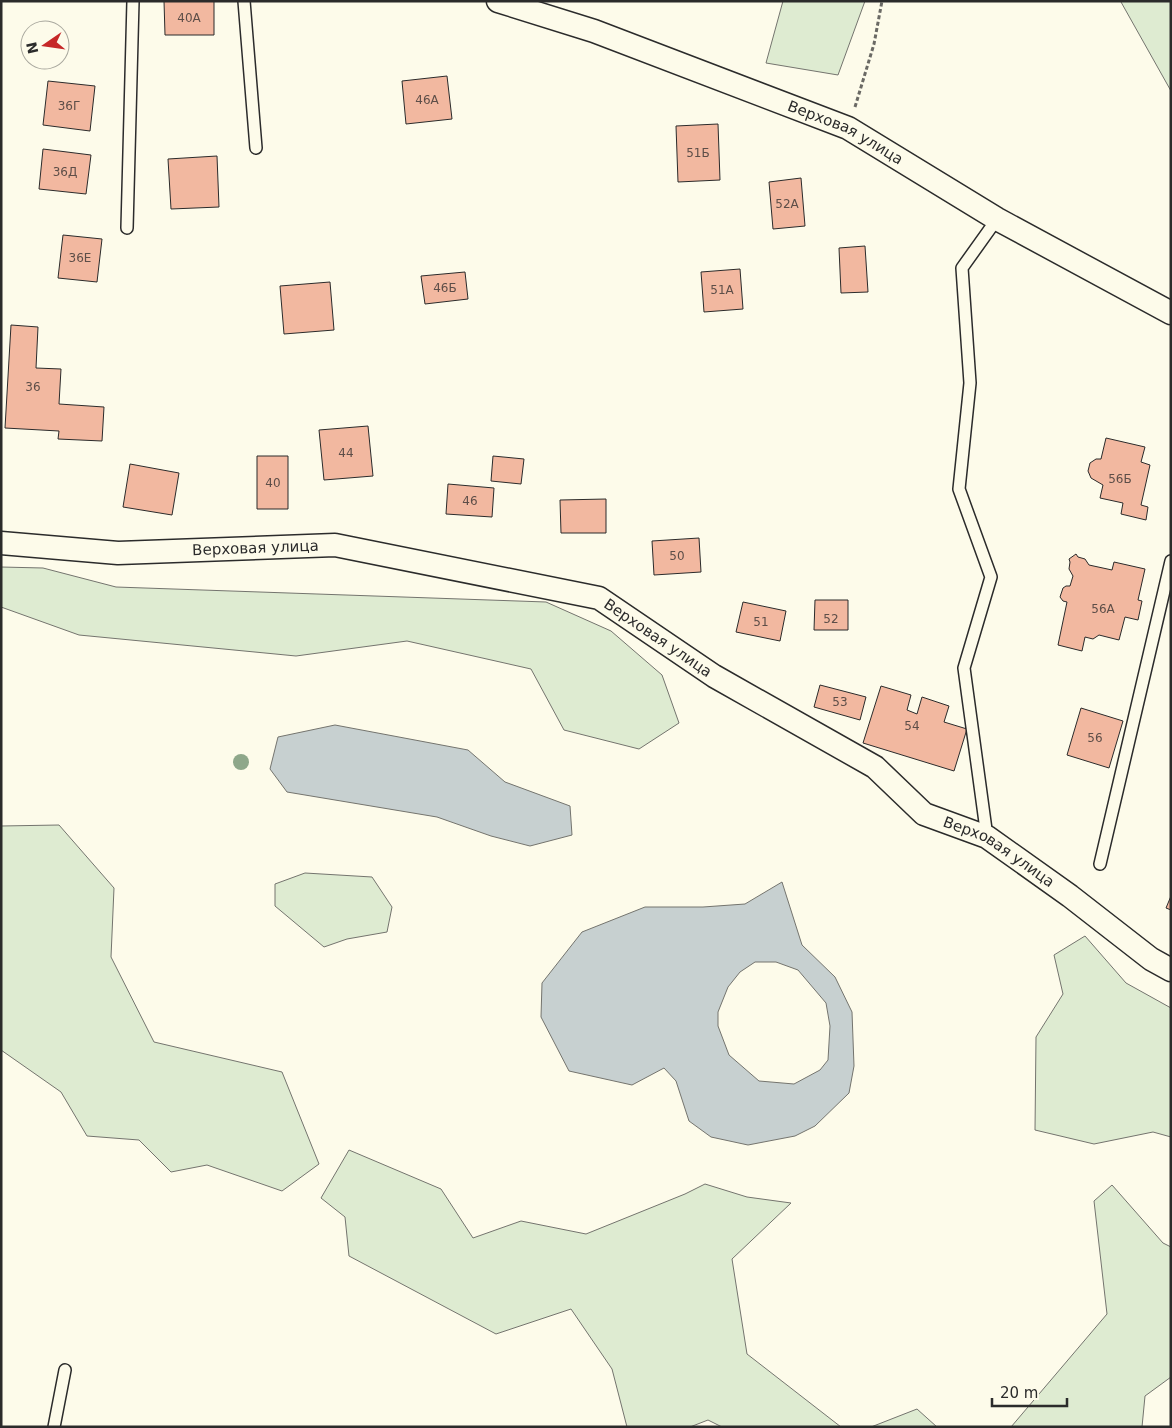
<svg xmlns="http://www.w3.org/2000/svg" width="1172" height="1428" font-family="'DejaVu Sans',sans-serif">
<rect width="100%" height="100%" fill="#fdfbea"/>
<path fill="#deebd1" stroke="#74746e" d="M 783,1 L 865,1 L 838,75 L 766,63 Z
M 1120,1 L 1171,1 L 1171,91 L 1121,2 Z
M 1,567 L 43,568 L 116,587 L 546,602 L 611,631 L 662,675 L 679,723 L 639,749 L 564,730 L 531,669 L 407,641 L 296,656 L 79,635 L 1,607 Z
M 59,825 L 114,888 L 111,957 L 154,1042 L 282,1072 L 319,1164 L 282,1191 L 207,1165 L 171,1172 L 139,1140 L 87,1136 L 61,1092 L 1,1050 L 1,826 Z
M 305,873 L 372,877 L 392,907 L 387,932 L 347,939 L 324,947 L 275,906 L 275,884 Z
M 1085,936 L 1126,983 L 1171,1008 L 1171,1137 L 1153,1132 L 1094,1144 L 1035,1130 L 1036,1037 L 1063,994 L 1054,955 Z
M 349,1150 L 441,1189 L 473,1238 L 521,1221 L 586,1234 L 685,1194 L 705,1184 L 747,1197 L 791,1203 L 732,1259 L 747,1354 L 841,1427 L 722,1427 L 708,1420 L 690,1427 L 627,1427 L 612,1369 L 571,1309 L 496,1334 L 349,1256 L 345,1217 L 321,1198 Z
M 1112,1185 L 1163,1243 L 1171,1247 L 1171,1377 L 1145,1396 L 1142,1427 L 1011,1427 L 1107,1314 L 1094,1201 Z
M 917,1409 L 937,1427 L 871,1427 Z"/>
<path fill="#c7d0d0" stroke="#74746e" fill-rule="evenodd" d="M 335,725 L 468,750 L 505,782 L 570,806 L 572,835 L 530,846 L 491,836 L 437,817 L 287,792 L 270,769 L 278,737 Z
M 782,882 L 802,945 L 835,977 L 852,1012 L 854,1066 L 849,1093 L 815,1126 L 795,1136 L 748,1145 L 711,1137 L 689,1121 L 676,1081 L 664,1068 L 632,1085 L 569,1071 L 541,1017 L 542,983 L 582,932 L 645,907 L 703,907 L 745,904 ZM 755,962 L 776,962 L 798,970 L 826,1003 L 830,1026 L 828,1060 L 820,1070 L 794,1084 L 759,1081 L 729,1055 L 718,1026 L 718,1012 L 728,987 L 740,972 Z"/>
<path fill="#f2b8a0" stroke="#2b2b2b" d="M 164,1 L 214,1 L 214,35 L 165,35 Z
M 447,76 L 452,119 L 406,124 L 402,81 Z
M 48,81 L 95,86 L 90,131 L 43,125 Z
M 718,124 L 720,180 L 678,182 L 676,126 Z
M 43,149 L 91,155 L 86,194 L 39,189 Z
M 217,156 L 219,207 L 171,209 L 168,159 Z
M 801,178 L 805,226 L 773,229 L 769,182 Z
M 63,235 L 102,239 L 97,282 L 58,278 Z
M 865,246 L 868,292 L 841,293 L 839,248 Z
M 740,269 L 743,309 L 704,312 L 701,272 Z
M 465,272 L 468,299 L 425,304 L 421,276 Z
M 330,282 L 334,330 L 284,334 L 280,286 Z
M 11,325 L 38,327 L 36,368 L 61,369 L 59,404 L 104,407 L 102,441 L 58,439 L 59,431 L 5,428 Z
M 368,426 L 373,476 L 324,480 L 319,430 Z
M 1106,438 L 1145,447 L 1141,462 L 1150,465 L 1141,505 L 1148,507 L 1146,520 L 1121,514 L 1123,503 L 1100,498 L 1103,485 L 1091,478 L 1088,471 L 1090,463 L 1096,459 L 1101,459 Z
M 257,456 L 288,456 L 288,509 L 257,509 Z
M 493,456 L 524,459 L 521,484 L 491,481 Z
M 130,464 L 179,473 L 172,515 L 123,507 Z
M 448,484 L 494,488 L 492,517 L 446,514 Z
M 606,499 L 606,533 L 561,533 L 560,500 Z
M 699,538 L 701,572 L 654,575 L 652,541 Z
M 1076,554 L 1078,557 L 1085,559 L 1089,565 L 1112,570 L 1114,562 L 1145,569 L 1138,600 L 1142,601 L 1138,620 L 1125,617 L 1119,640 L 1099,635 L 1093,639 L 1085,637 L 1082,651 L 1058,645 L 1067,602 L 1063,601 L 1060,597 L 1063,588 L 1066,586 L 1070,586 L 1073,576 L 1069,569 L 1070,562 L 1069,559 Z
M 815,600 L 848,600 L 848,630 L 814,630 Z
M 743,602 L 786,611 L 780,641 L 736,632 Z
M 820,685 L 866,697 L 860,720 L 814,707 Z
M 881,686 L 911,695 L 907,710 L 917,714 L 922,697 L 949,706 L 944,722 L 967,729 L 954,771 L 863,743 Z
M 1081,708 L 1123,721 L 1109,768 L 1067,755 Z
M 1171,896 L 1171,910 L 1166,908 Z"/>
<g fill="none" stroke-linecap="round" stroke-linejoin="round">
<defs>
<path id="lane" d="M 244,1 L 256,148
M 127,228 L 133,1
M 987,837 L 964,668 L 991,577 L 959,489 L 970,383 L 962,268 L 997,219
M 1100,864 L 1171,561
M 54,1427 L 65,1370"/>
<g id="street">
<path id="s1" d="M 498,1 L 594,31 L 848,128 L 997,219 L 1171,313"/>
<path id="s2" d="M 1,543 L 118,553 L 335,545 L 599,598 L 714,676 L 875,767 L 924,814 L 987,837 L 1070,896 L 1151,959 L 1171,970"/>
</g>
</defs>
<use href="#lane" stroke="#2b2b2b" stroke-width="14"/>
<use href="#street" stroke="#2b2b2b" stroke-width="25"/>
<path stroke="#6a6964" stroke-width="3" stroke-dasharray="4 2.5" stroke-linecap="butt" d="M 855,107 L 874,44 L 882,1"/>
<use href="#lane" stroke="#fdfbea" stroke-width="11"/>
<use href="#street" stroke="#fdfbea" stroke-width="22"/>
</g>
<circle fill="#8ea78a" cx="241" cy="762" r="8"/>
<g text-anchor="middle" dominant-baseline="central" stroke-width="4" stroke-linejoin="round" paint-order="stroke">
<g font-size="12" fill="#5d4e48">
<text x="189" y="18">40А</text>
<text x="427" y="100">46А</text>
<text x="69" y="106">36Г</text>
<text x="698" y="153">51Б</text>
<text x="65" y="172">36Д</text>
<text x="787" y="204">52А</text>
<text x="80" y="258">36Е</text>
<text x="445" y="288">46Б</text>
<text x="722" y="290">51А</text>
<text x="33" y="387">36</text>
<text x="346" y="453">44</text>
<text x="1120" y="479">56Б</text>
<text x="273" y="483">40</text>
<text x="470" y="501">46</text>
<text x="677" y="556">50</text>
<text x="1103" y="609">56А</text>
<text x="831" y="619">52</text>
<text x="761" y="622">51</text>
<text x="840" y="702">53</text>
<text x="912" y="726">54</text>
<text x="1095" y="738">56</text>
</g>
<g font-size="15" fill="#2b2b2b" stroke="#fdfbea">
<text stroke="none"><textPath href="#s1" startOffset="372">Верховая улица</textPath></text>
<text stroke="none"><textPath href="#s2" startOffset="255">Верховая улица</textPath></text>
<text stroke="none"><textPath href="#s2" startOffset="675">Верховая улица</textPath></text>
<text stroke="none"><textPath href="#s2" startOffset="1080">Верховая улица</textPath></text>
</g>
</g>
<rect width="1172" height="1428" fill="none" stroke="#2b2b2b" stroke-width="5"/>
<g transform="translate(45 45) rotate(257)"><circle r="24" fill="#fdfbea" stroke="#a9a89e"/>
<path d="M0-4L9 19L0 12L-9 19Z" fill="#c62828"/>
<text y="-8" font-size="14" font-weight="bold" text-anchor="middle" fill="#2b2b2b">N</text>
</g>
<path d="M992 1398v8h75v-8" fill="none" stroke="#2b2b2b" stroke-width="2.5"/>
<text x="1000" y="1398" font-size="15" fill="#2b2b2b" stroke="#fdfbea" stroke-width="4" paint-order="stroke">20 m</text>
</svg>
